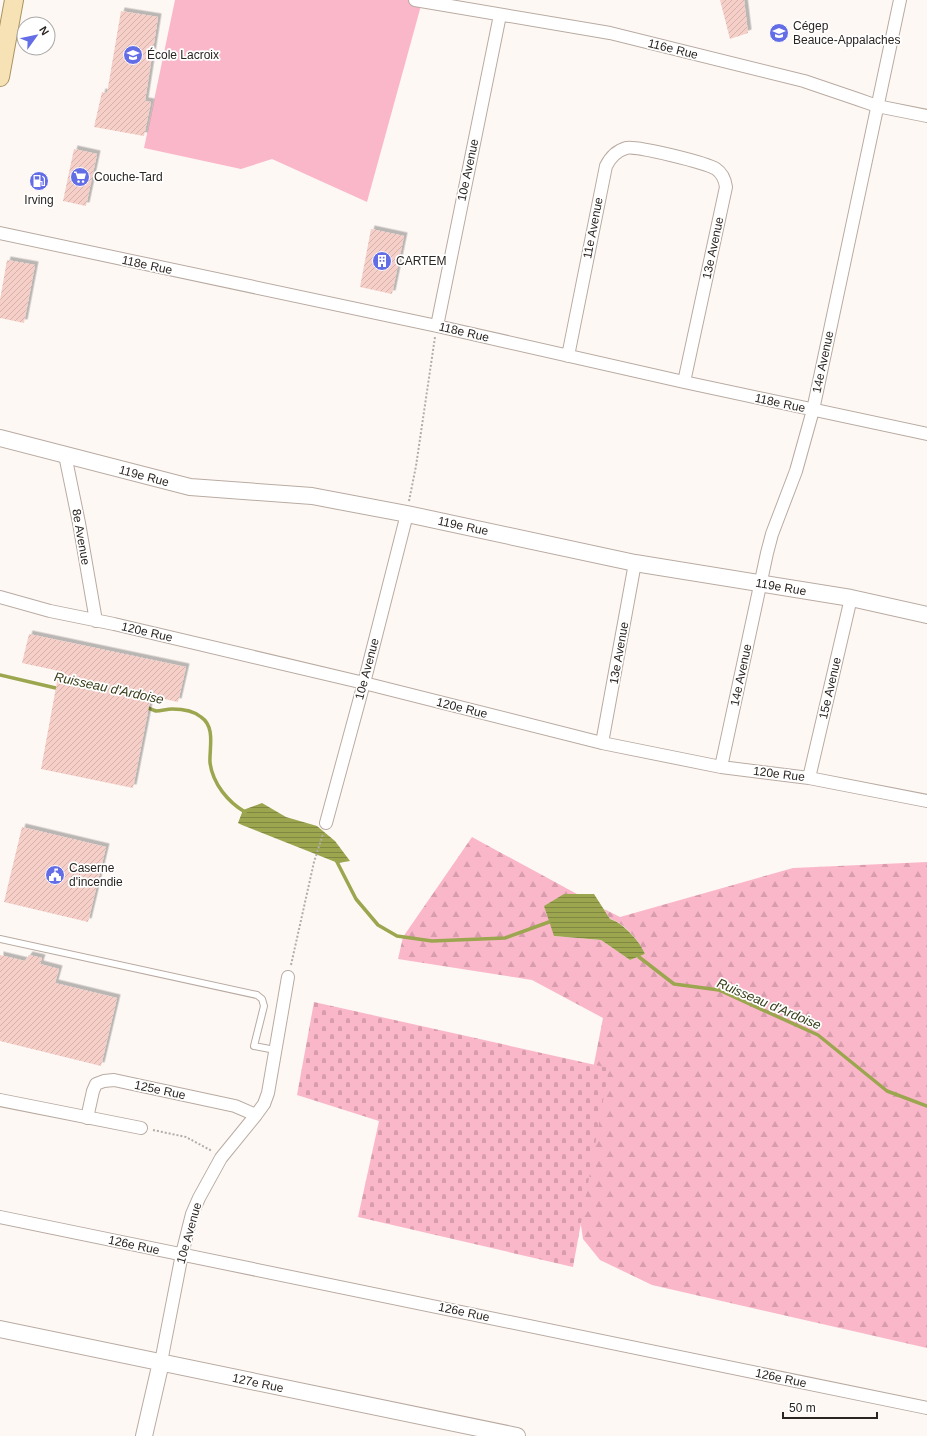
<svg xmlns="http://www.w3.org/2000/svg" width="927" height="1436" font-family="Arial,sans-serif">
<defs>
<pattern id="forest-firs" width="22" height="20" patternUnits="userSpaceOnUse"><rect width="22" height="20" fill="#fbb7ca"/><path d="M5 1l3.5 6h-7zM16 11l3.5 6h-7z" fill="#d79dad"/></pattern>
<pattern id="cemetery-stones" width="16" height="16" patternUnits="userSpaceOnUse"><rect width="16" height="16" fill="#fbb7ca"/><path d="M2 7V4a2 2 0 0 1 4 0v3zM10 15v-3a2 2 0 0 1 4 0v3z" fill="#d79dad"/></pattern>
<pattern id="water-rules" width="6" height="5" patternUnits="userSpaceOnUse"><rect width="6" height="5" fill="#9ba64f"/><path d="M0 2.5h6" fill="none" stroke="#7f8741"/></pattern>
<pattern id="building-hatch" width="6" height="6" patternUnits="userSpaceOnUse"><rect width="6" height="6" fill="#f6cfc9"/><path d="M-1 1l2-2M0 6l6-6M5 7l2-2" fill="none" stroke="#d3b2ac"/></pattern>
<filter id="shadow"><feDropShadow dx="3.5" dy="-3.5" stdDeviation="0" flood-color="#0004"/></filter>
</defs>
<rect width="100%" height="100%" fill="#fef8f4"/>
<path fill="url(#forest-firs)" d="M 472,837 L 577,894 L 554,936 L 601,940 L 630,960 L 645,954 C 640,941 623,922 610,919 L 604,909 L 620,917 L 793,868 L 927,862 L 927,1348 L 652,1285 L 600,1260 L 583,1239 L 573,1171 L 603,1018 L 532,980 L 398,959 L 403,937 Z"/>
<path fill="url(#cemetery-stones)" d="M 314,1002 L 609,1068 L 573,1267 L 358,1217 L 379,1121 L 297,1095 Z"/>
<path fill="#fbb7ca" d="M 175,0 L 415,0 L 422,2 L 367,202 L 272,159 L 241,169 L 144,148 Z"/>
<path fill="url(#water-rules)" d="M 262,803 L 286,817 L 317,826 L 335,841 L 350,861 L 338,863 L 242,825 L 238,823 L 243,810 Z
M 564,894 L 594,894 L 610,919 C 623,923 640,941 645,954 L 630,960 L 601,940 L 554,936 L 544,906 Z"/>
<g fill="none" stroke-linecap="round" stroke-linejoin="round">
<path stroke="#9ba64f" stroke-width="3.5" d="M 0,675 L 60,689
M 145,707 C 149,708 153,710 156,711 C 161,711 167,709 172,709 C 181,709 194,711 201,717 C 216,727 209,749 210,763 C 213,784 228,802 245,812
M 336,860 L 356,899 L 378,925 L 397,936 L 432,941 L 505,938 L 549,922
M 639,957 L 674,984 L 719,990 L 818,1035 L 887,1091 L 927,1106"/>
</g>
<path fill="url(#building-hatch)" filter="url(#shadow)" d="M 720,0 L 744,0 L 748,33 L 730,39 Z
M 121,11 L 158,17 L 145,101 L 151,102 L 144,136 L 94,127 L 102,92 L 107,93 Z
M 74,149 L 97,154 L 86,206 L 63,201 Z
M 371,229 L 404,236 L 392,294 L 360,287 Z
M 7,260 L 35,265 L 24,323 L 0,318 L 0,300 Z
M 29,634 L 186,667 L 178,702 L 151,696 L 133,788 L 41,769 L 59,671 L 22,663 Z
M 22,827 L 106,847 L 88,922 L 4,902 Z
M 0,955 L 25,961 L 29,955 L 42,958 L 40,964 L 59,969 L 55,983 L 117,998 L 101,1066 L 0,1041 Z"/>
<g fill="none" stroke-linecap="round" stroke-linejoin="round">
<defs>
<path id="lane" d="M 0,939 L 257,995 L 262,999 L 264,1006 L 254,1046 L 275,1050"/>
<path id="street" d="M 415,0 L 610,33 L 804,81 L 857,99 L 877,106 L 927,116
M 0,233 L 437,326 L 684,382 L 927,434
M 437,326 L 500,15
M 568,356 L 606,166 C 610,158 616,151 626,148 C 635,145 707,163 716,169 C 722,173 725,180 726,187 L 684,382
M 65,455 L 79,523 L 96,621
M 0,597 L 50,611 L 114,624 L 364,683 L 602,743 L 721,767 L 809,778 L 927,801
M 602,743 L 635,563
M 721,767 L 767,553 L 772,534 L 796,471 L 813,410 L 900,0
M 809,778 L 851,598
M 326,823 L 364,683 L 407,514
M 0,1100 L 141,1128
M 87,1118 L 93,1091 L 96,1084 L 104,1081 L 114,1080 L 235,1106 L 256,1115
M 0,1217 L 927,1408
M 161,1362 L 182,1254 L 192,1214 L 199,1198 L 221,1158 L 256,1115 L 264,1104 L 268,1093 L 288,977"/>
<path id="secondary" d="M 0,438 L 190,487 L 312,496 L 407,514 L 635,563 L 851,598 L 927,615
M 0,1329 L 517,1436
M 144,1436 L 161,1362"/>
<path id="primary" d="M 0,77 L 14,0"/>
</defs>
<use href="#lane" stroke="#b9aba2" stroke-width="8"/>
<use href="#street" stroke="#b9aba2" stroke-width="14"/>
<use href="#secondary" stroke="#b9aba2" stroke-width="18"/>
<use href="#primary" stroke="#ab9461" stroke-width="20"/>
<path stroke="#b2aca8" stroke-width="2" stroke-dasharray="2 2" stroke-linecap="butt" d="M 409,501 L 416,466 L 435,337
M 291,965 L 314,862 L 323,834
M 153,1130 L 186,1137 L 212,1151"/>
<use href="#lane" stroke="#fff" stroke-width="6"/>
<use href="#street" stroke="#fff" stroke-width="12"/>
<use href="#secondary" stroke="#fff" stroke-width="16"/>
<use href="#primary" stroke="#f6e2b5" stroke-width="18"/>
</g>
<defs>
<symbol id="university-disc" viewBox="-11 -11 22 22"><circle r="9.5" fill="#636de6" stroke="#fff"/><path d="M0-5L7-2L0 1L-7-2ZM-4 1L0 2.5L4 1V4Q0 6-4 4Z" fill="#fff"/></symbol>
<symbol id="school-disc" viewBox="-11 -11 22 22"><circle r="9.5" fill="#636de6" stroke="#fff"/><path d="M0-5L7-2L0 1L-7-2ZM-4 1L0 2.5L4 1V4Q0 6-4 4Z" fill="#fff"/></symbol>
<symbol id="supermarket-disc" viewBox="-11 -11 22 22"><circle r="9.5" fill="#636de6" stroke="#fff"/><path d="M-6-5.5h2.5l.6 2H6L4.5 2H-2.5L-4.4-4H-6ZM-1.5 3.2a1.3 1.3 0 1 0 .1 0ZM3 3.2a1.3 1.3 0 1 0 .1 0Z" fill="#fff"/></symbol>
<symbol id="fuel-disc" viewBox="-11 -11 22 22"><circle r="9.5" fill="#636de6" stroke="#fff"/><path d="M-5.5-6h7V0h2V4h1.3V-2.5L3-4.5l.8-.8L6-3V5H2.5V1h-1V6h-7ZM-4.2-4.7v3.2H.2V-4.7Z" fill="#fff"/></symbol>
<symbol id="building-disc" viewBox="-11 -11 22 22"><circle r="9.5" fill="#636de6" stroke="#fff"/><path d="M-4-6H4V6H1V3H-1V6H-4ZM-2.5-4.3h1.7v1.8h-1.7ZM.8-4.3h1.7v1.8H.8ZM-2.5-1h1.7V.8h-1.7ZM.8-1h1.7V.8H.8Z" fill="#fff"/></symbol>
<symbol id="civic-disc" viewBox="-11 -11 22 22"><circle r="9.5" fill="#636de6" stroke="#fff"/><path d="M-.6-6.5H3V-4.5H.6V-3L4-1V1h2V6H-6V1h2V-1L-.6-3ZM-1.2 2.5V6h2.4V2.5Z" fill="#fff"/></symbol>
</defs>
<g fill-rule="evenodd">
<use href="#university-disc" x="768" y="22" width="22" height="22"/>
<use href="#school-disc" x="122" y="44" width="22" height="22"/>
<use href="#supermarket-disc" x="69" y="166" width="22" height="22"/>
<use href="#fuel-disc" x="28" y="170" width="22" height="22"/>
<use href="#building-disc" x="371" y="250" width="22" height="22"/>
<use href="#civic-disc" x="44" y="864" width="22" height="22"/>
</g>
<g text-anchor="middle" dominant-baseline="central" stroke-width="3.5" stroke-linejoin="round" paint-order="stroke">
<g font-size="12" fill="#2b2522" stroke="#fff" text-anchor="start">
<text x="793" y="26">Cégep<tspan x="793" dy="14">Beauce-Appalaches</tspan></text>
<text x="147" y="55">École Lacroix</text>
<text x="94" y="177">Couche-Tard</text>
<text x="39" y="200" text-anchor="middle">Irving</text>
<text x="396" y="261">CARTEM</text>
<text x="69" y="868">Caserne<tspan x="69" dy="14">d'incendie</tspan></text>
</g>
<g font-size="12" fill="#2b2522" stroke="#fff">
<text transform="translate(673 49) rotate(14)">116e Rue</text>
<text transform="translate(468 170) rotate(-78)">10e Avenue</text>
<text transform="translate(593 228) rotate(-79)">11e Avenue</text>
<text transform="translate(713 248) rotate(-78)">13e Avenue</text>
<text transform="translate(147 265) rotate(12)">118e Rue</text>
<text transform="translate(464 332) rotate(13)">118e Rue</text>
<text transform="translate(823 362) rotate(-78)">14e Avenue</text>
<text transform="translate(780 403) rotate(12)">118e Rue</text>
<text transform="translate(144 476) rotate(15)">119e Rue</text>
<text transform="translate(463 526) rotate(12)">119e Rue</text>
<text transform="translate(81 537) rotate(80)">8e Avenue</text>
<text transform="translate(781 587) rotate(10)">119e Rue</text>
<text transform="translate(147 632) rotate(13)">120e Rue</text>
<text transform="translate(619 653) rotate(-80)">13e Avenue</text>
<text transform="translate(367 669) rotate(-75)">10e Avenue</text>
<text transform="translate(741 675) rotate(-78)">14e Avenue</text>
<text transform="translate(830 688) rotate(-77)">15e Avenue</text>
<text transform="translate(462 708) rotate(14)">120e Rue</text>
<text transform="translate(779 774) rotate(7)">120e Rue</text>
<text transform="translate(160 1090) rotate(12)">125e Rue</text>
<text transform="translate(189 1233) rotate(-74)">10e Avenue</text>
<text transform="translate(134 1245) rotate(12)">126e Rue</text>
<text transform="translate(464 1312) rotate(12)">126e Rue</text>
<text transform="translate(781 1378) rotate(12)">126e Rue</text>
<text transform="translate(258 1383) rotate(12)">127e Rue</text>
</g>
<g font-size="13" font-style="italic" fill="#383d18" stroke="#fff">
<text transform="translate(109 688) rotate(12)">Ruisseau d'Ardoise</text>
<text transform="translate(769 1004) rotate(23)">Ruisseau d'Ardoise</text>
</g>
</g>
<g transform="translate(36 36) rotate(57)"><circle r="19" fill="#ffffff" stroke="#aaa8a7"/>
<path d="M0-3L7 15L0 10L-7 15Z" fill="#636de6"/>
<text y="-6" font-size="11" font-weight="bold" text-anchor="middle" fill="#2b2522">N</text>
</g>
<path d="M783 1412v6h94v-6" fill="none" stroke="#2b2522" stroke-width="2"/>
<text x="789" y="1412" font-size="12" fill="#2b2522" stroke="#ffffff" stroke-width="3" paint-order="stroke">50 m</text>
</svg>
